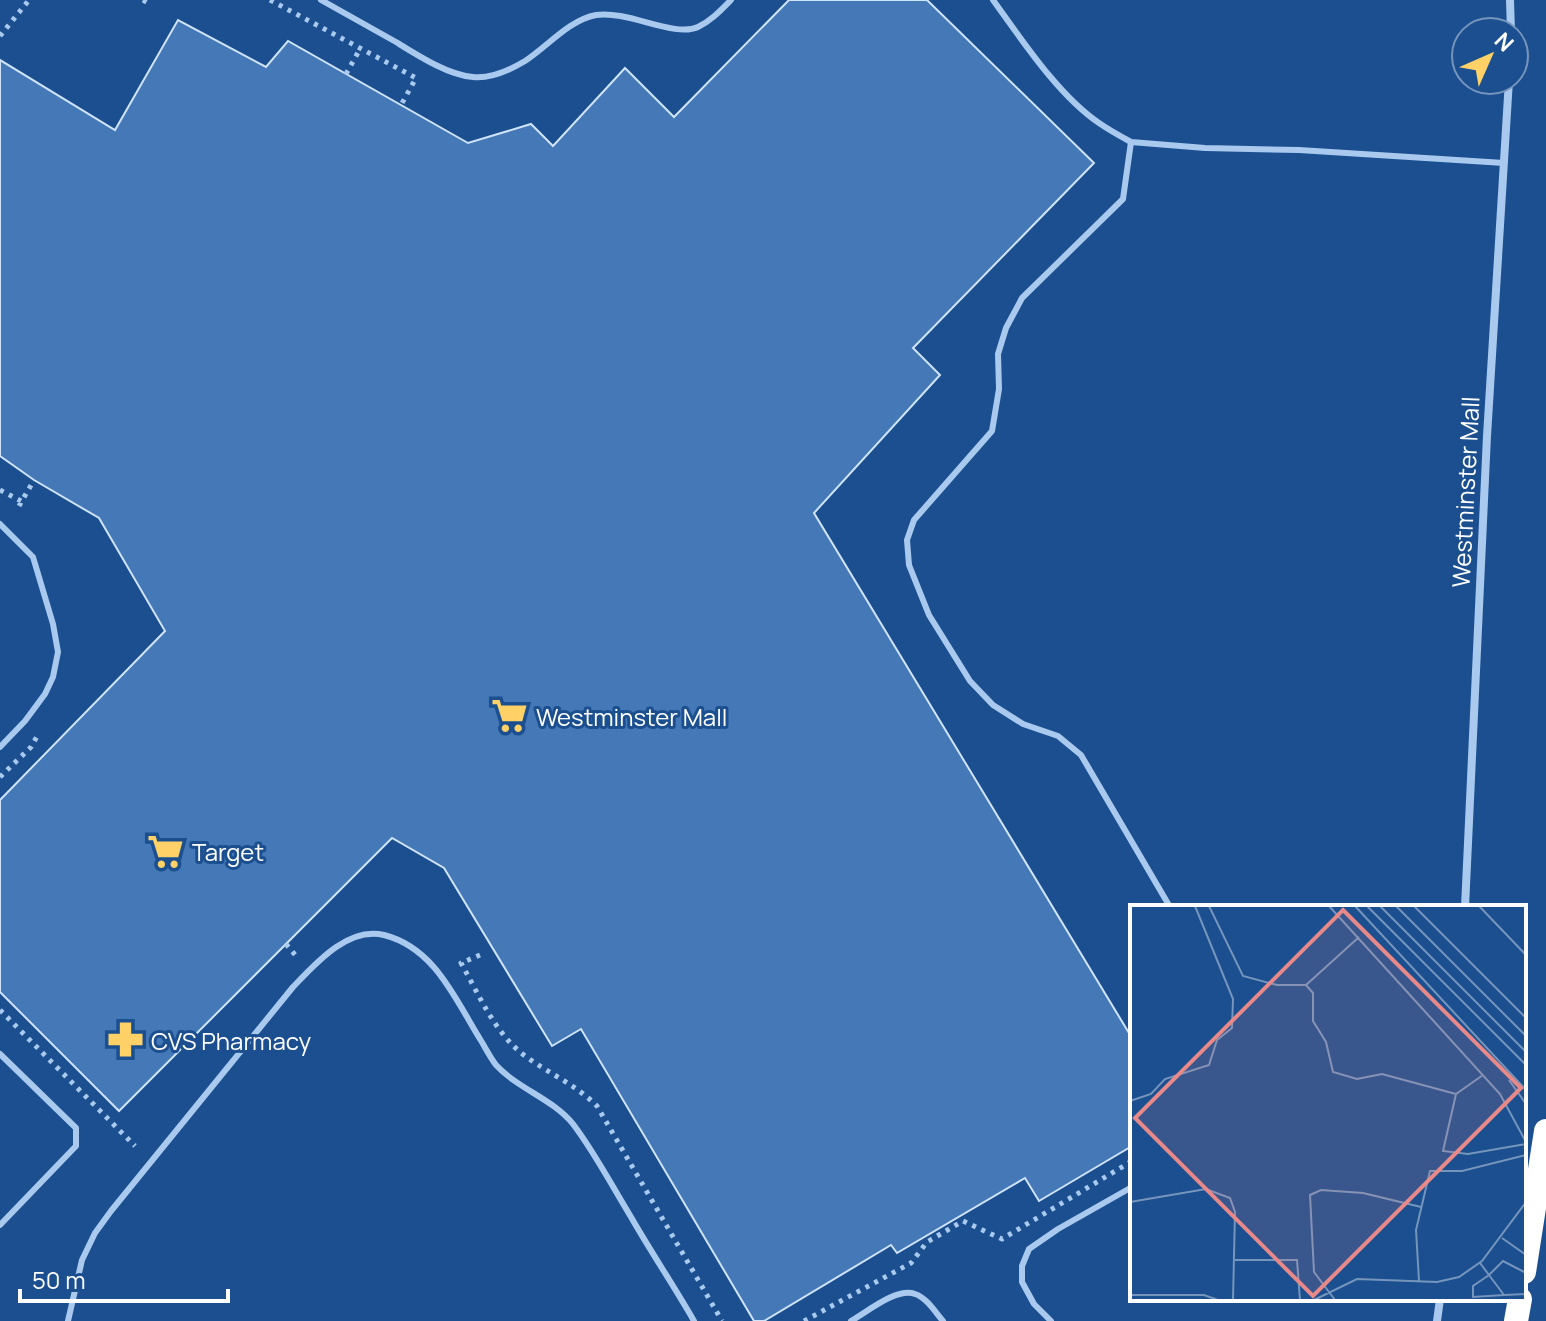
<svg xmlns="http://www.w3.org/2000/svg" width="1546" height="1321" font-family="Manrope,sans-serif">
<rect width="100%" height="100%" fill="#1b4f8f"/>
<path fill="#4478b7" stroke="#cfe3fa" stroke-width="2" d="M 789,0 L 927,0 L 1094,163 L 913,348 L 940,375 L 814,513 L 1132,1038 L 1132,1146 L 1039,1201 L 1025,1178 L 897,1253 L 891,1245 L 764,1321 L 754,1321 L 581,1029 L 552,1046 L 444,868 L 392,838 L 119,1111 L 0,992 L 0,800 L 165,631 L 99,518 L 34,480 L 0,456 L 0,60 L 115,130 L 178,20 L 266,67 L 288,41 L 468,143 L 531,124 L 553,146 L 625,68 L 674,117 Z"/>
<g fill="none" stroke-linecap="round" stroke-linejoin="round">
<path stroke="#a9c9ee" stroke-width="5" stroke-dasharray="4 6" stroke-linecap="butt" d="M 143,0 L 150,4
M 270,0 L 416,78 L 401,105
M 0,36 L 29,0
M 346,74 L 360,49
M 0,490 L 21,501
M 19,506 L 34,480
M 0,777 L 31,747 L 39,733
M 286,944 L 296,956
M 480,955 L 461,963 C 478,993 493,1029 520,1052 C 545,1072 574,1083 597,1106 L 722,1321
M 0,1010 L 135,1146
M 804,1321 L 911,1263 L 927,1242 L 963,1221 L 1002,1239 L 1132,1161"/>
<path stroke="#a9c9ee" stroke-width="6" d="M 321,0 C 346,14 371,28 396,42 C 417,55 448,75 473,77 C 491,79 510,70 525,61 C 547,47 569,20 596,15 C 628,10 674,38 698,27 C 711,21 721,10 731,0
M 993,0 C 1022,40 1058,95 1099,123 C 1109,130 1120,136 1131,142 L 1123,199 L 1022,298 L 1006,328 L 998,354 L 999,389 L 992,431 L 914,520 L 907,540 L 909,565 L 929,615 L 970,681 L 993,705 L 1023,724 L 1058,736 L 1081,755 L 1170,907
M 1131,142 L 1205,148 L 1299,150 L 1504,163
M 0,524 L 33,557 L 53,624 L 58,652 L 53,677 L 45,694 L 25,721 L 0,747
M 0,1054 L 76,1128 L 76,1146 L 0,1225
M 68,1321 L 82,1260 L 95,1233 L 111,1211 L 293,987 C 315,964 348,926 384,935 C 435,948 455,999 480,1039 C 485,1047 490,1057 496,1065 C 518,1089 553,1099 573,1124 C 595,1153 612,1186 631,1217 C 651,1252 674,1286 694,1321
M 851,1321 C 867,1312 897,1287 915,1294 C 927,1298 935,1312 943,1321
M 1051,1321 L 1034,1304 L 1022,1282 L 1022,1266 L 1029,1249 L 1058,1229 L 1132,1187"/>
<path stroke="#a9c9ee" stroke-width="8" d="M 1510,0 L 1511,32
M 1465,907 L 1487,436 L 1509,80
M 1437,1321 L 1440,1299"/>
<path stroke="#fff" stroke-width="24" d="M 1524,1272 L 1546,1131
M 1516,1321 L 1520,1299"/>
</g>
<defs>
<symbol id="supermarket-bare" viewBox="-9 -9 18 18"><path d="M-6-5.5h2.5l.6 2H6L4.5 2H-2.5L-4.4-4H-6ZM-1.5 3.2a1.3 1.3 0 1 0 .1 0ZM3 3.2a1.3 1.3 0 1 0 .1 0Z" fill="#ffd166" stroke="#1b4f8f" stroke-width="2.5" paint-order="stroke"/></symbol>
<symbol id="pharmacy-bare" viewBox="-9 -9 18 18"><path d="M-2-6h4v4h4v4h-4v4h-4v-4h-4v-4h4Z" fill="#ffd166" stroke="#1b4f8f" stroke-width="2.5" paint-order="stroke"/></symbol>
</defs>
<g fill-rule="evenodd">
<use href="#supermarket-bare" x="484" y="690" width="51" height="51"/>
<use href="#supermarket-bare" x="140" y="826" width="51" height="51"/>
<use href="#pharmacy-bare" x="100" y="1014" width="51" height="51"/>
</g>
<g text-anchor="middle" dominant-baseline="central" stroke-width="6" stroke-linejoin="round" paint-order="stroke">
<g font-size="24" fill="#fff" stroke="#1b4f8f">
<text transform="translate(1465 492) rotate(-87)">Westminster Mall</text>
</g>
<g font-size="24" fill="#fff" stroke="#1b4f8f" text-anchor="start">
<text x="536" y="716">Westminster Mall</text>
<text x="192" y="851">Target</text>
<text x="151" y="1040">CVS Pharmacy</text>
</g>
</g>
<g transform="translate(1130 905)">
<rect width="396" height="396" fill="#1b4f8f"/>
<path fill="none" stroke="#7695bc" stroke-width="2" d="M 79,1 L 113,71 L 147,80 L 176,80 L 183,88 L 183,116 L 196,137 L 203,167 L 227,174 L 252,169 L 326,189M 199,1 L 370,189 L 396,237M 225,1 L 396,185M 237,1 L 396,160M 250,1 L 396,147M 266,1 L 396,131M 284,1 L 396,113M 349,1 L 396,50M 176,80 L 229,32M 353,170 L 326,189 L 313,246 L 338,249 L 396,239M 379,175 L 396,199M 0,196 L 21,189 L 35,174 L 79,160 L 87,135 L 102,123 L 103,94 L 65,1M 0,297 L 76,284 L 100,293 L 105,307 L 103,395M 372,333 L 396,350M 105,355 L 167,355 L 170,395M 350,358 L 359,370 L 373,356 L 396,368M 289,376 L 286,325 L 300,266 L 332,266 L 396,250M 0,390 L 74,390 L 88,395M 374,390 L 343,392 L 343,381 L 359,370 L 374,390 L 396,389M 184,395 L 227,374 L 307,377 L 329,372 L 352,356 L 396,297M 205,395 L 184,367 L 180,290 L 191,285 L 233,288 L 291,302"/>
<path fill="#e88989" fill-opacity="0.15" stroke="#e88989" stroke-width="4" d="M 213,5 L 391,183 L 183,391 L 5,213 Z"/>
<rect width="396" height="396" fill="none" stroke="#fff" stroke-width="4"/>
</g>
<g transform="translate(1490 56) rotate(45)"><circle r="38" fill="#1b4f8f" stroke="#7695bc" stroke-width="2"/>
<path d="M0-6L14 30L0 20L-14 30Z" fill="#ffd166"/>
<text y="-12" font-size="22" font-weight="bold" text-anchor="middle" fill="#ffffff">N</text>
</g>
<path d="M20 1289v12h208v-12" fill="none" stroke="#ffffff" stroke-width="4"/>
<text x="32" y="1289" font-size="24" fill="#ffffff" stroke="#1b4f8f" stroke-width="6" paint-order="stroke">50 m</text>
</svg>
